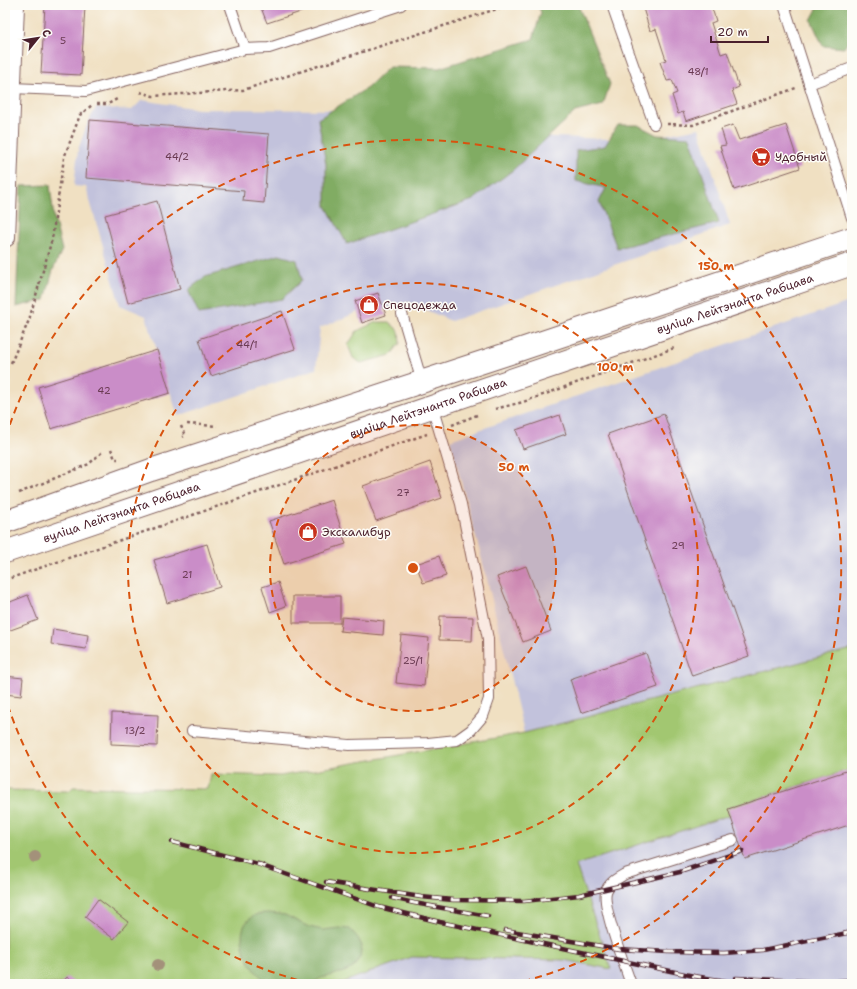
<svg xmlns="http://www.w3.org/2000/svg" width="857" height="989" font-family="'Shantell Sans',sans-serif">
<rect width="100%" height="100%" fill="#fdfcf7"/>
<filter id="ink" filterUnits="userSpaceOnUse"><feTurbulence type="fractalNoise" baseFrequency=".025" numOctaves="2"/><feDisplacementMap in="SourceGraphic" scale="8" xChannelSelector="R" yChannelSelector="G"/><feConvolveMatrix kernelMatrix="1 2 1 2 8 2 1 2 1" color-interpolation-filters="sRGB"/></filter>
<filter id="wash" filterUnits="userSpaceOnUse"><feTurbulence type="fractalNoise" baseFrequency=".012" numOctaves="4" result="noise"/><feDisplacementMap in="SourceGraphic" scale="16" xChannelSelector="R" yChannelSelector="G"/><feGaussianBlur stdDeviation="0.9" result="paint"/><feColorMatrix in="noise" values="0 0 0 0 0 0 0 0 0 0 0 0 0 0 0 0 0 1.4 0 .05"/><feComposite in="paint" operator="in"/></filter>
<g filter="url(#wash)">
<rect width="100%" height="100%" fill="#f0e0c2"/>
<path fill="#c2c2dc" d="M 142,100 L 198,109 L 350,110 L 349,130 L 639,140 L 699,128 L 730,225 L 451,321 L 408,302 L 384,309 L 386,315 L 362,323 L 358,312 L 320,328 L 316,369 L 178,416 L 146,316 L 120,305 L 86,187 L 74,186 L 78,150 L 88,122 L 96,108 L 132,110 Z
M 852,301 L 852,649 L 524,733 L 485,571 L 450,440 Z
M 852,776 L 852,984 L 338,984 L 412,957 L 564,960 L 610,969 L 576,865 Z"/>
<path fill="#a2c771" stroke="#76734e" d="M 376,322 L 389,322 L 399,331 L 400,343 L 391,355 L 361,363 L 353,358 L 348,345 L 357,331 Z
M 852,649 L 852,769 L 728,808 L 730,815 L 576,865 L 611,969 L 564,960 L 412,957 L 338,984 L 5,984 L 5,790 L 69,791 L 73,787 L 208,789 L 211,774 L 280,776 L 524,733 Z"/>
<path fill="#81ac63" stroke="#666647" d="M 537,5 L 578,5 L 610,84 L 603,105 L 575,112 L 513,170 L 473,200 L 347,244 L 326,206 L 326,164 L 318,119 L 367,88 L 389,67 L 439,68 L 533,39 L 541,12 Z
M 819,5 L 852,5 L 852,35 L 844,48 L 823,46 L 811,20 Z
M 618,125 L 638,125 L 657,135 L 690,137 L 719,223 L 617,248 L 599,202 L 606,188 L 576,181 L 576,150 L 605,146 Z
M 50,185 L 54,218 L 62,250 L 53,270 L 45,300 L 16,307 L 21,186 Z
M 279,255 L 297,260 L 302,280 L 282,299 L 199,314 L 188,290 L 205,277 Z
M 270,913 L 285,915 L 309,927 L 323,930 L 339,928 L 350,929 L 358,938 L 362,946 L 360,957 L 353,968 L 344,972 L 321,978 L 311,984 L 271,984 C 250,974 227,930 255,915 C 259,913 266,913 270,913 Z"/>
<g id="blocks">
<path fill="#ca8dc8" d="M 45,5 L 79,5 L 79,6 L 85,6 L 81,75 L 41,73 Z
M 260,5 L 322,5 L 267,23 Z
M 642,5 L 711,5 L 716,21 L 711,23 L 721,54 L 727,52 L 739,87 L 732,90 L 737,104 L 686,121 L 683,112 L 678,114 L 672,95 L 677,93 L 672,80 L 667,81 L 660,62 L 666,60 L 656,29 L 650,31 Z
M 90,120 L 269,134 L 264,203 L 243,201 L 244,191 L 86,178 Z
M 733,125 L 739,140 L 786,125 L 800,168 L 734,190 L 720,146 L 726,145 L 721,129 Z
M 157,201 L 180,289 L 128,303 L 105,215 Z
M 378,293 L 386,315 L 362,323 L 355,301 Z
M 282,311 L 295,349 L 211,376 L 199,339 Z
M 157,350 L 170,393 L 51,429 L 38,387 Z
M 664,414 L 749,656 L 692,676 L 608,434 Z
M 560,415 L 566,434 L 523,449 L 516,430 Z
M 430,462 L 442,498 L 376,521 L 363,486 Z
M 332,500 L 346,544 L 284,564 L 269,521 Z
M 207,544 L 220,587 L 167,603 L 154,560 Z
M 439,556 L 446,576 L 423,583 L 416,564 Z
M 526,566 L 551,631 L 523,642 L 497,577 Z
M 278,582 L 286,606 L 270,612 L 262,587 Z
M 28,595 L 38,620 L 5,632 L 5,604 Z
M 293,596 L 340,596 L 340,623 L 293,623 Z
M 440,616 L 473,617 L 472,641 L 439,640 Z
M 342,617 L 384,621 L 383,635 L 340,631 Z
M 53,629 L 88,635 L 86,649 L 51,644 Z
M 401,635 L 429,638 L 424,686 L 396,683 Z
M 646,653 L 658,687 L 581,713 L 570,679 Z
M 5,676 L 23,678 L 21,696 L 5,694 Z
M 112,713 L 158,715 L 157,746 L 111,744 Z
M 852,769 L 852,824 L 745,859 L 728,809 Z
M 98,899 L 128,922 L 114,939 L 85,917 Z
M 67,977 L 76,984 L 61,984 Z"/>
</g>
</g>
<g filter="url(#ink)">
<use href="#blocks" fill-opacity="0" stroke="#846360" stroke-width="1"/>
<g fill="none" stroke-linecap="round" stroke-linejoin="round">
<defs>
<path id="lane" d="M 230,5 L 245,49
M 612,5 L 654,124
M 784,5 L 852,218
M 809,84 L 852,68
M 11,88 L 86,91 L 245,49 L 269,48 L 401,5
M 402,314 L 422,382
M 192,731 L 349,745 L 428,743 L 457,740 L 471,730 L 483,716 L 489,699 L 488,639 L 461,504 L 432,406
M 631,984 C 625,967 602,907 606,892 C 608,883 618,878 625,874 L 733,840"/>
<path id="street" d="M 5,237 L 14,5"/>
<g id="highway">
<path d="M 5,522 L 151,470 L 507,354 L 852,238"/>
<path id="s1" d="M 5,552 L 852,264"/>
</g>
</defs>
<use href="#lane" stroke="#846360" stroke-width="12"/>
<use href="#street" stroke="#846360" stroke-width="22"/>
<use href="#highway" stroke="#846360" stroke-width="24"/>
<path stroke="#846360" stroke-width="2.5" stroke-dasharray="3 3" stroke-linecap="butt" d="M 140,92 L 153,96 L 243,90 L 509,5
M 97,104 L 108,104 L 117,99
M 667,124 L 693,125 L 796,88
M 11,363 L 29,320 L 52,239 L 64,158 L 80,115 L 92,105
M 495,409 L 523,402 L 674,348
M 187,424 L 217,426
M 452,425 L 477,415
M 181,426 L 185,436 L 183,437
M 111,449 L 115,459 L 118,459
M 19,493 L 89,464 L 102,452
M 5,580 L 427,434"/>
<use href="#lane" stroke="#fff" stroke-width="10"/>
<use href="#street" stroke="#fff" stroke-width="20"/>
<use href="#highway" stroke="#fff" stroke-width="22"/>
<defs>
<path id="rail" d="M 172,842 L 262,865
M 257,864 L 379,907 L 440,922 L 694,976 L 745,984
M 326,882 L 421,897 L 453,900 L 524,901 L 579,895 L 680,872 L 742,851
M 392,898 L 414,903 L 488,916
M 505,930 L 619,949 L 669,952 L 724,953 L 763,950 L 852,932
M 736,978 L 827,982 L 852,980"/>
</defs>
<use href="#rail" stroke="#4a1f2b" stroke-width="4.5"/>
<use href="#rail" stroke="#fdfcf7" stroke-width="3" stroke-dasharray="9" stroke-linecap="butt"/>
</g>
<g fill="#a3917a">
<circle cx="35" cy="857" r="6"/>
<circle cx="158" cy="965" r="6"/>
</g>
</g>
<circle cx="413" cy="568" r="143" fill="#d8530f" fill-opacity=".12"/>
<g fill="none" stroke="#d8530f" stroke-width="2" stroke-dasharray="7 5">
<circle cx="413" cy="568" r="143"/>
<circle cx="413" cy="568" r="285"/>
<path d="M309 983A428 428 0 0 1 6 700M6 436A428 428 0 1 1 517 983"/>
</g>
<defs>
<symbol id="supermarket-disc" viewBox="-11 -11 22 22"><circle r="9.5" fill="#c8321e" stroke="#fdfcf7"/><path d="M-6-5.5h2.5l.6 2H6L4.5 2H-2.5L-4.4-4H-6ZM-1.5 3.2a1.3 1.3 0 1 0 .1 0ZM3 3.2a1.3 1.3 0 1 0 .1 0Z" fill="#fff"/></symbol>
<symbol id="shop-disc" viewBox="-11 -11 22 22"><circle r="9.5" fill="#c8321e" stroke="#fdfcf7"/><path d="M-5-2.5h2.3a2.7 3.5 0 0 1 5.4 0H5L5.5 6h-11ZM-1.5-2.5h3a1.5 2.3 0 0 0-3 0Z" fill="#fff"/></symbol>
</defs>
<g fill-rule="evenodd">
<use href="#supermarket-disc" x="750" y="146" width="22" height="22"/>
<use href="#shop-disc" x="358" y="294" width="22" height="22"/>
<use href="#shop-disc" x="297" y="521" width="22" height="22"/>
</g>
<g text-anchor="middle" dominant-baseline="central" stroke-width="3" stroke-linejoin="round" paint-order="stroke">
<g font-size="10" fill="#6a3a52">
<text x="63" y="40">5</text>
<text x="698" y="71">48/1</text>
<text x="177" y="156">44/2</text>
<text x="247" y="344">44/1</text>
<text x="104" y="390">42</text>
<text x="403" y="492">27</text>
<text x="678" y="545">29</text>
<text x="187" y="574">21</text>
<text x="413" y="660">25/1</text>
<text x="135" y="730">13/2</text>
</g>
<g font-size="12" fill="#4a1f2b" stroke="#fdfcf7" text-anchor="start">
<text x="775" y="157">Удобный</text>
<text x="383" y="305">Спецодежда</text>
<text x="322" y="532">Экскалибур</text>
</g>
<g font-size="12" fill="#4a1f2b" stroke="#fdfcf7">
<text stroke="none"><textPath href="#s1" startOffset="771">вуліца Лейтэнанта Рабцава</textPath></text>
<text stroke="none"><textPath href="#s1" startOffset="447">вуліца Лейтэнанта Рабцава</textPath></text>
<text stroke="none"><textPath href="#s1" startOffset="123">вуліца Лейтэнанта Рабцава</textPath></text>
</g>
</g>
<circle cx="413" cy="568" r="6" fill="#d8530f" stroke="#fdfcf7" stroke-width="2"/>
<g font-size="12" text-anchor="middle" font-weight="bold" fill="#d8530f" stroke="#fdfcf7" stroke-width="3" stroke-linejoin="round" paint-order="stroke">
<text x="716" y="270">150 m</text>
<text x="615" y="371">100 m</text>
<text x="514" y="471">50 m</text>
</g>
<rect width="857" height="989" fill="none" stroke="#fdfcf7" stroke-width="20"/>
<g transform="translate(38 38) rotate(60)" stroke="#fdfcf7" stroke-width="3" paint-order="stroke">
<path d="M0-3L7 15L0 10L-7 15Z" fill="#4a1f2b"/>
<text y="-6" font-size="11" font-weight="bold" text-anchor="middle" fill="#4a1f2b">С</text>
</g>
<path d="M711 36v6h57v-6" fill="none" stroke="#4a1f2b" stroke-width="2"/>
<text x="717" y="36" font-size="12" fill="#4a1f2b" stroke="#fdfcf7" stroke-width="3" paint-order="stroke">20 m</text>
</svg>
